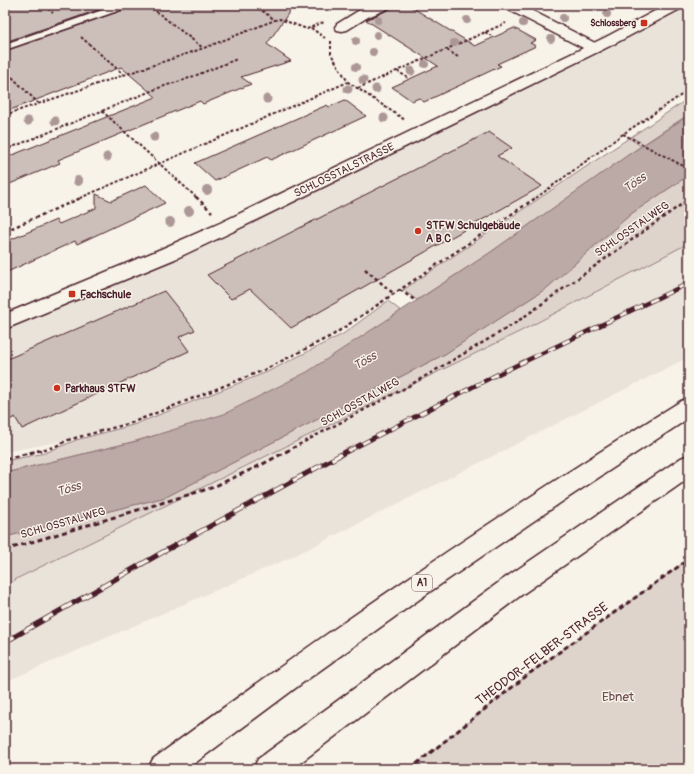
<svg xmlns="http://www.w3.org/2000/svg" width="694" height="774" font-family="Pangolin,sans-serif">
<rect width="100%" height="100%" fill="#f7f3e8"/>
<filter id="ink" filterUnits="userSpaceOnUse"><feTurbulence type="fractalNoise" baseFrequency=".025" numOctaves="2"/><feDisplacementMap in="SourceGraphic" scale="8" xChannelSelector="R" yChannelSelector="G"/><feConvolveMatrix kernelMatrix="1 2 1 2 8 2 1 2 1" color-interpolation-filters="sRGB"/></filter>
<g filter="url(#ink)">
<path fill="#eae3da" d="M 677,5 L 689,5 L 689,90 L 623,134 L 554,186 L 333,335 L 264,370 L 131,423 L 68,440 L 5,452 L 5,322 L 168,254 Z
M 689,243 L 689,357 L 294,556 L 5,682 L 5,586 L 20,577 L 521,331 Z"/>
<path fill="#ded4cc" stroke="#947a7c" d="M 689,98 L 689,114 L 644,144 L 631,137 Z
M 629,138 L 641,146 L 488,254 L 417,300 L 403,290 Z
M 689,175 L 689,243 L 521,331 L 20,577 L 5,586 L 5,537 L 166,497 L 445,354 L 547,288 L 631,214 Z
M 388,301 L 401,311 L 307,373 L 224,415 L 136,441 L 5,473 L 5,461 L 45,453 L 76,440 L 133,425 L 267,372 L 343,334 Z
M 689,559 L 689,769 L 410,769 L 530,673 Z"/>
<path fill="#bcaaa7" stroke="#8e7275" d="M 689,115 L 689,175 L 631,214 L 547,288 L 445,354 L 166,497 L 5,537 L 5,473 L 137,441 L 224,414 L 307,372 L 488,254 L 628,155 Z"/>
<path fill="#ccbfb9" stroke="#4a1f2b" d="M 5,5 L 112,5 L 5,42 Z
M 132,5 L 294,5 L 267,44 L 291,61 L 241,77 L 251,84 L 203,104 L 200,101 L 149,122 L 58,160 L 60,163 L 5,186 L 5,158 L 156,97 L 121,67 L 5,112 L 5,51 L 129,8 Z
M 392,5 L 408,5 L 475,46 L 514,28 L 536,40 L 530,43 L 536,46 L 497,64 L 501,66 L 424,102 L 419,98 L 412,101 L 392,87 L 438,66 L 366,20 L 390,9 Z
M 345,100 L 366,116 L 271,160 L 267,157 L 215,181 L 195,163 L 327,105 L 329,107 Z
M 489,132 L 512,148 L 497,156 L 542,186 L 291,328 L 250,289 L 231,299 L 207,275 Z
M 146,185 L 165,203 L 77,244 L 75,241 L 5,273 L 5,242 L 56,220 L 59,224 L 96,208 L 96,194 L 111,201 Z
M 164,291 L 195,330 L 179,337 L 189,351 L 22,429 L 15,417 L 5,422 L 5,360 Z"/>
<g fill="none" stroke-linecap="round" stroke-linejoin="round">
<defs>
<path id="service" d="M 117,5 L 131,5 L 129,7 L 5,50 L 5,44 Z"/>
<path id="minor" d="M 372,5 L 391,5 L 389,8 L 368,17 L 347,30 L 342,31 L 337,30 L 335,27 L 337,24 L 358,11 Z
M 503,5 L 521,5 L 599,45 L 602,48 L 599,51 L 594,53 L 589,51 L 505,8 Z"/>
<path id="secondary" d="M 666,5 L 684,5 L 682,8 L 616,43 L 234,231 L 175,259 L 5,329 L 5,314 L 161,249 L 220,223 L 606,37 Z"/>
<path id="motorway" d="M 689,398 L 689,418 L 563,501 L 431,591 L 301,684 L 187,769 L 148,769 L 153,759 C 324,633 500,513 681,401 Z
M 689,455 L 689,478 L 520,596 L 292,769 L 253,769 L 258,759 L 502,580 L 681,458 Z"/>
</defs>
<use href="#service" stroke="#4a1f2b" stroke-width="3"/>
<use href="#minor" stroke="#4a1f2b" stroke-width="3"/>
<use href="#secondary" stroke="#4a1f2b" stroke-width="3"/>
<use href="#motorway" stroke="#4a1f2b" stroke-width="3"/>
<path stroke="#4a1f2b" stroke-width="2" stroke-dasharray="3 2" stroke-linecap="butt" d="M 44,5 L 53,13
M 148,5 L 203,48
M 254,5 L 275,20
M 311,28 L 325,38
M 485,32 L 493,37
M 81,37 L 124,75
M 331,41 L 331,54 L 348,82 L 405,120
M 447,50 L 458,57
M 5,70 L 38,103
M 397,71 L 410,79
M 358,88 L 506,23
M 102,111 L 197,198
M 5,115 L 204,48 L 275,20 L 280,19 L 307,29 L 324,22
M 623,134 L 689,169
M 5,150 L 161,87 L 184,80 L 237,59
M 80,198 L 348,82
M 536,198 L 623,134 L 689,90"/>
<path stroke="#4a1f2b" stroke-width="2.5" stroke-dasharray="3.5 3" stroke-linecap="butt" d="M 196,197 L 212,212
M 5,231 L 83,197
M 365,269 L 394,294
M 400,290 L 416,301
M 37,451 L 54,447 L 68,440 L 131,423 L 264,370 L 333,335 L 537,197
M 287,451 L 405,388 L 511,326 L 689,199"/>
<path stroke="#4a1f2b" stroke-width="3" stroke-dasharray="5 3.5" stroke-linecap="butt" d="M 5,459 L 41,450
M 5,550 L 211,488 L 261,465 L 289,450
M 410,769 L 530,673 L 689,559"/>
<use href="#service" fill="#f7f3e8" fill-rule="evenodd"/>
<use href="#minor" fill="#f7f3e8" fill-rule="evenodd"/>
<use href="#secondary" fill="#f7f3e8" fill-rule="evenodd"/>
<use href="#motorway" fill="#f7f3e8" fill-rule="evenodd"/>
<defs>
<path id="rail-far1" d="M 348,451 L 494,376 L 689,283"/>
<path id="rail" d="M 5,642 L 163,552 L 349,450"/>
</defs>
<use href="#rail-far1" stroke="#4a1f2b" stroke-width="4.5"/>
<use href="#rail" stroke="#4a1f2b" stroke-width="5"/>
<use href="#rail-far1" stroke="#f7f3e8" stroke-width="3" stroke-dasharray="8" stroke-linecap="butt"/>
<use href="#rail" stroke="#f7f3e8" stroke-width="3.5" stroke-dasharray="11" stroke-linecap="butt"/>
</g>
<g fill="#ac9796">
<circle cx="607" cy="14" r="4"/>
<circle cx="563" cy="18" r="4"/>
<circle cx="378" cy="20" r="4"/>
<circle cx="467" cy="20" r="4"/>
<circle cx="523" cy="23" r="4"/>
<circle cx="377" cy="35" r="4"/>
<circle cx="551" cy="39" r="4"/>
<circle cx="356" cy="41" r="4"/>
<circle cx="454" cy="43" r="4"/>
<circle cx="373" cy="52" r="4"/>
<circle cx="425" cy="64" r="4"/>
<circle cx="356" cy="67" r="4"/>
<circle cx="411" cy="71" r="4.5"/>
<circle cx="363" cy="80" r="4.5"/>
<circle cx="348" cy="89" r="4.5"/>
<circle cx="376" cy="89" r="4.5"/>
<circle cx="267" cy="99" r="4.5"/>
<circle cx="384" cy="118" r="4.5"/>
<circle cx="28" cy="121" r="4.5"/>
<circle cx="55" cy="121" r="4.5"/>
<circle cx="154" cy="137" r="4.5"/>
<circle cx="107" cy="157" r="4.5"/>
<circle cx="78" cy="181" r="5"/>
<circle cx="207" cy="190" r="5"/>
<circle cx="189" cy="211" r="5"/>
<circle cx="170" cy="222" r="5"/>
</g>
</g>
<g fill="#c8321e" stroke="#f7f3e8" stroke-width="1.5">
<rect x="640" y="19" width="8" height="8" rx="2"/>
<circle cx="418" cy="231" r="4"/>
<rect x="68" y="290" width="8" height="8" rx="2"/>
<circle cx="57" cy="388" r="4"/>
</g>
<g text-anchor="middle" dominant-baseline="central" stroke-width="3" stroke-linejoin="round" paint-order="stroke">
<g font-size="9" font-weight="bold" fill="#4a1f2b" stroke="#f7f3e8" text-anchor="end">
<text x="636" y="23">Schlossberg</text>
</g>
<rect fill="#f7f3e8" stroke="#7e5f64" stroke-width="1" x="412" y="575" width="20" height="16" rx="3"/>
<g font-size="10" font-weight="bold" fill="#4a1f2b">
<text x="422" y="583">A1</text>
</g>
<g font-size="11" fill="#4a1f2b" stroke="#f7f3e8">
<text transform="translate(344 170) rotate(-26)">SCHLOSSTALSTRASSE</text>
<text transform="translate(632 229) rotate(-35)">SCHLOSSTALWEG</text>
<text transform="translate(360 402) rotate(-29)">SCHLOSSTALWEG</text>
<text transform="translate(63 523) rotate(-16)">SCHLOSSTALWEG</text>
</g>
<g font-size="11" font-weight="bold" fill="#4a1f2b" stroke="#f7f3e8" text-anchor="start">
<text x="426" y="225">STFW Schulgebäude<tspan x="426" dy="13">A B C</tspan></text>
<text x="80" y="294">Fachschule</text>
<text x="65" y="388">Parkhaus STFW</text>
</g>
<g font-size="12" font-style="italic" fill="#6c4950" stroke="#f7f3e8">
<text transform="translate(635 183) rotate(-36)">Töss</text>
<text transform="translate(365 361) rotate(-30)">Töss</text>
<text transform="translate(69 489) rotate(-17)">Töss</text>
</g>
<g font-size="13" fill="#4a1f2b" stroke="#f7f3e8">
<text transform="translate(542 654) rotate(-37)">THEODOR-FELBER-STRASSE</text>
</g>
<g font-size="13" fill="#6f4c53" stroke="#f7f3e8">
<text x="618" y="697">Ebnet</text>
</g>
</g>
<rect width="694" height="774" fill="none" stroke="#f7f3e8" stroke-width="20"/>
<rect x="10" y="10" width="674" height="754" fill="none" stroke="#4a1f2b" stroke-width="1.5" filter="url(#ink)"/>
</svg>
